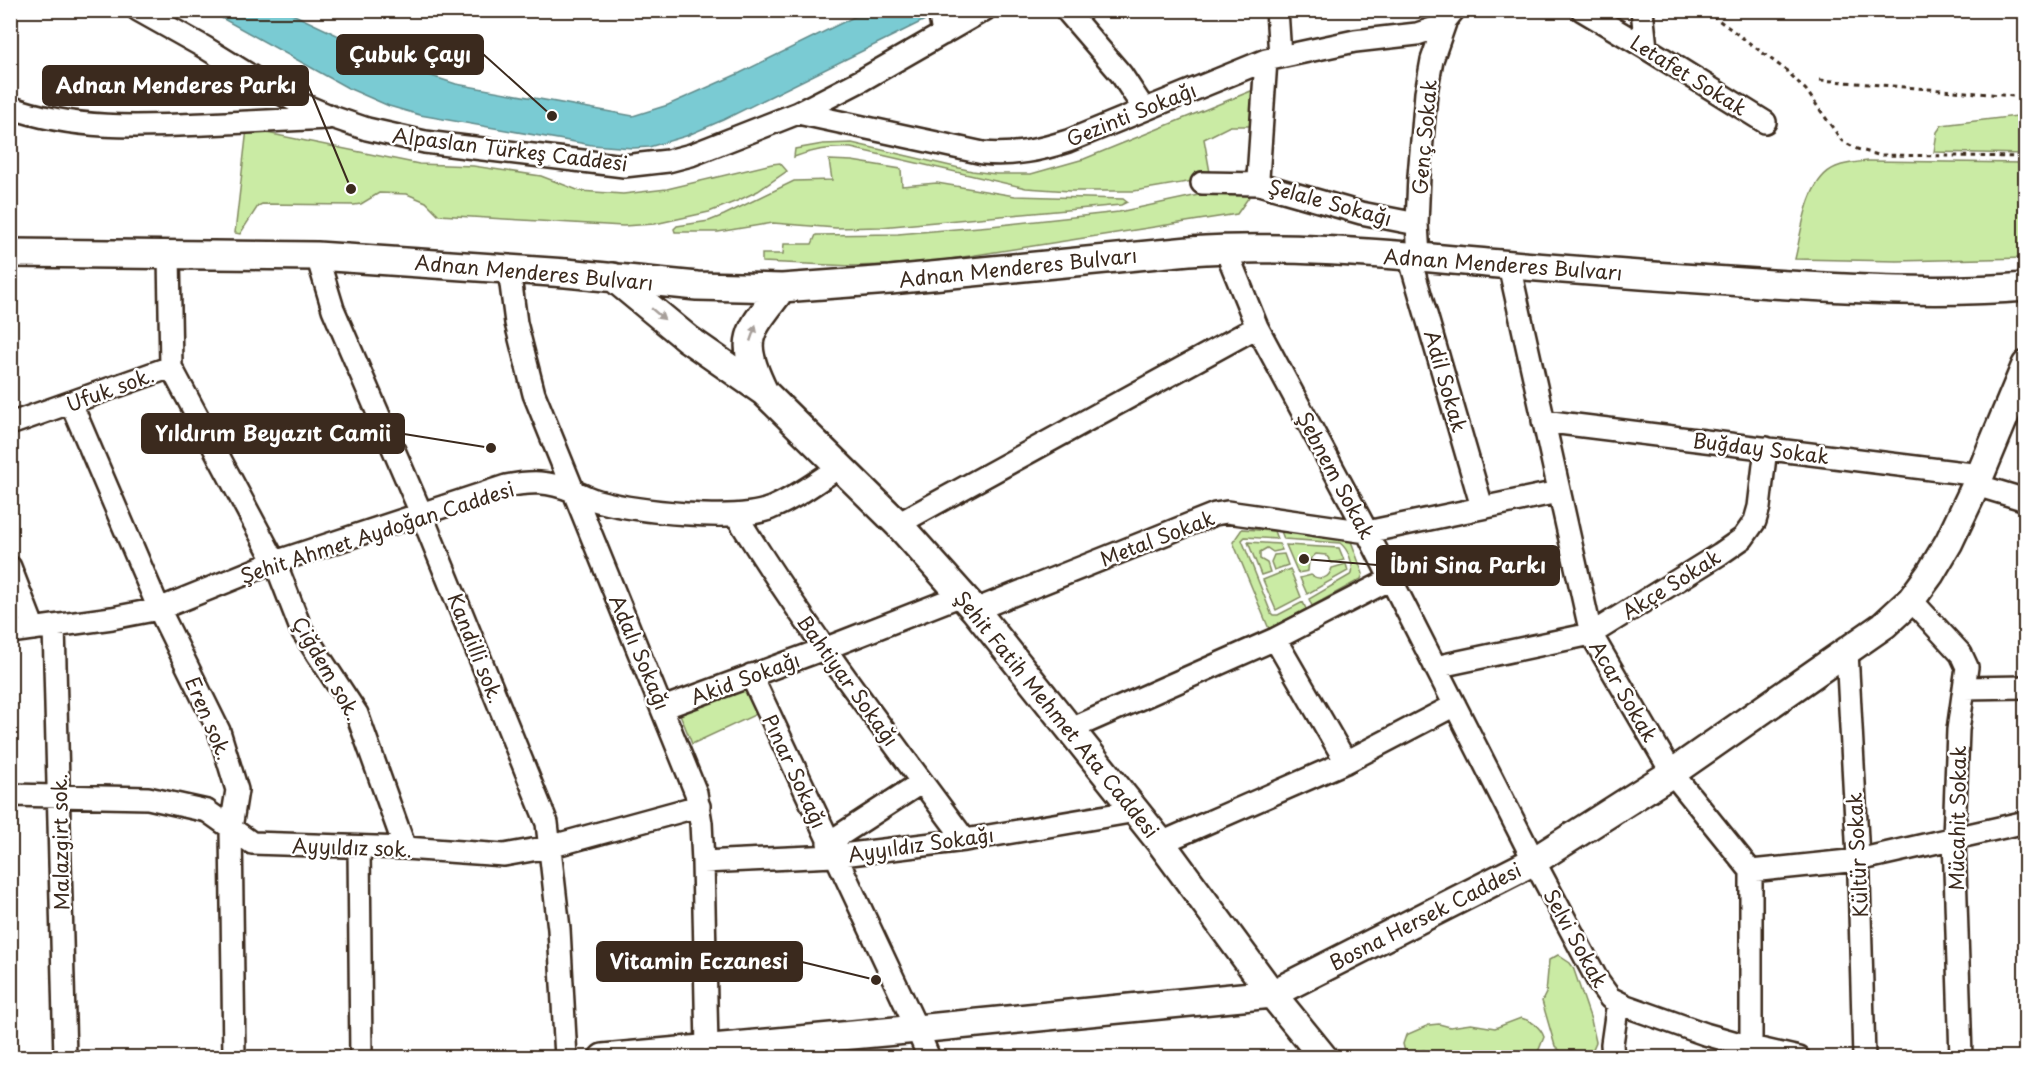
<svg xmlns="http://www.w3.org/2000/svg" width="2036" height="1068" font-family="'Playpen Sans',sans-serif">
<rect width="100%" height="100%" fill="#fff"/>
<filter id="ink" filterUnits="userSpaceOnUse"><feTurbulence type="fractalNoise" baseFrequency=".0167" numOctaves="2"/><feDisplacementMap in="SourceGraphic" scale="12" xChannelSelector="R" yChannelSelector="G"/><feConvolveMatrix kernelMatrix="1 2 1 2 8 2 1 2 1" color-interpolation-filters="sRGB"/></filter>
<g filter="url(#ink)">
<path fill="#caeba4" stroke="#828a61" stroke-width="1.5" d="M 1256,89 L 1254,126 L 1230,126 L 1204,139 L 1211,178 L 1134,191 L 1070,191 L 1026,188 L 851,148 C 831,147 813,150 794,157 L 795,149 L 823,144 L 852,143 L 972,171 L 996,174 L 1031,174 L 1084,159 Z
M 2025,115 L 2025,154 L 1934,152 L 1937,132 L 1942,125 Z
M 247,129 L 419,164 L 473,166 L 541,176 L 580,191 L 623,194 L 667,189 L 772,164 L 780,163 L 787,171 L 758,191 L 737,201 L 709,212 L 655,224 L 623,226 L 439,215 L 426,202 L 407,194 L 379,193 L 361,204 L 354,205 L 262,204 L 258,206 L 240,234 L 235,233 Z
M 829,160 L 852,161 L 901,169 L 902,186 L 937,183 L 1015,196 L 1123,199 L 1127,202 L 1121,205 L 881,227 L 836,228 L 773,223 L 718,232 L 675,232 L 674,229 L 677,226 L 709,221 L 724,215 L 794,181 L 832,180 Z
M 1869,161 L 2025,163 L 2025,258 L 1897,261 L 1795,259 C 1802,231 1806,179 1836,167 C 1846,163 1858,162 1869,161 Z
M 1203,194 L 1251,194 L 1237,214 L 944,260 L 888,265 L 852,266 L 762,262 L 762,254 L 783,254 L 784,244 L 812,244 L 816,235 L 898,234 L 991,226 L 1119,212 Z
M 1242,529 L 1274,531 L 1277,539 L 1245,537 L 1242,540 L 1271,613 L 1273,615 L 1278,615 L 1303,602 L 1306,609 L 1269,629 L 1233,542 Z
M 1281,531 L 1342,535 L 1351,541 L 1363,574 L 1361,579 L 1312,606 L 1309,599 L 1352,574 C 1354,564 1348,549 1340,543 L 1284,539 Z
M 1248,542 L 1279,544 L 1282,550 L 1273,552 L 1267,548 L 1260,552 L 1260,559 L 1267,563 L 1270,572 L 1261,575 Z
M 1286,545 L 1339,548 L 1344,560 L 1332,563 L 1326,555 L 1316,554 L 1309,560 L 1308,571 L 1298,573 Z
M 1284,554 L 1288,565 L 1274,570 L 1271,562 L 1274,555 Z
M 1346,564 L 1348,571 L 1307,594 L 1300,578 L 1311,575 C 1320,581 1329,579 1332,568 Z
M 1290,569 L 1301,597 L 1276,610 L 1263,580 Z
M 746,686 L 759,713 L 692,744 L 678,709 Z
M 1558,955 L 1570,963 L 1573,967 L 1591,1020 L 1596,1042 L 1592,1051 L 1567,1057 L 1555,1046 L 1542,1001 L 1546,993 L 1549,960 Z
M 1521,1018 C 1532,1021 1540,1026 1544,1037 L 1536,1057 L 1435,1057 L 1424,1050 L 1409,1053 L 1405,1052 L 1403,1044 L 1406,1035 L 1429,1025 L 1439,1024 L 1450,1027 L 1471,1024 L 1495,1028 Z"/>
<path fill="#7acbd3" stroke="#618b8b" stroke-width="1.5" d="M 209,11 L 286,11 L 407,68 L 456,84 L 633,116 L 668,105 L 740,73 L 866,11 L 943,11 L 723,120 L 686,136 L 649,147 L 633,148 L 592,145 L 420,115 L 389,106 L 348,88 Z"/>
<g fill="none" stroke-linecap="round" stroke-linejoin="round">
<defs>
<path id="minor" d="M 138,10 L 204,47 L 262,83 L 299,103 L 332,117 L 367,129 L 425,142 L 624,166 L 668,161 L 691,155 L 798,113 L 862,80 L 984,10
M 939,10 L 943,34
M 1066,10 L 1121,74 L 1144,109
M 1277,10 L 1280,56
M 1582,10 L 1646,48 L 1765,122
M 1642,10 L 1646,48
M 1266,60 L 1258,178 L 1259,184 L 1361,213 L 1417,224
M 10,107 C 73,130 139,127 205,124 C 246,122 287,120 328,118
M 798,113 L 983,153 C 1013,156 1040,150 1068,141 L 1266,60 L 1355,41 L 1417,34 L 1435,28 L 1446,20 L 1454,10
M 1202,183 L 1259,184
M 1225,248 L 1257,327 L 1367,532 L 1534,861 L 1599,983 L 1610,998 L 1626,1006 L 1705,1034 L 1751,1047 L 1799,1058
M 317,256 L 333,309 L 421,513 L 547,823 L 559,929 L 566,1058
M 1409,256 L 1482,507
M 1419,257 L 1417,224 L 1419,176 L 1426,93 L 1432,60 L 1446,20
M 1509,265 L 1591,634 L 1672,773 L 1751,871 L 1751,1058
M 509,269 L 516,323 L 534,394 L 696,793 L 701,823 L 703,862 L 707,1048
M 171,367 L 275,562 L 301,629 L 357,714 L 405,848
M 71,403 L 159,609 L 219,731 L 237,790 L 231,828 L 234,1058
M 1543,421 L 1980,475
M 10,424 L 171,367 L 169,255
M 1976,485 L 2026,500
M 736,515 C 806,628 886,733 965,840
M 898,524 L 1257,327
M 10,567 L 34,629
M 1911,600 L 1961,654 L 1967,667 L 1958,730 L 1954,838 L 1961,1058
M 975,610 L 1215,514 L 1227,512 L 1367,532 L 1558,492
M 54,626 L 65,1058
M 10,632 L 112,618 L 159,609 L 275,562 L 506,486 C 532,481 548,481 573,491 C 581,494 589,499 598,501 C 636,511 736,523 771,508 C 796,498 819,480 841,466
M 1275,639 L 1346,762
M 1847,652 L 1859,877 L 1864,1058
M 1435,667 L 1591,634 L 1720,554 L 1743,538 L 1755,521 L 1759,507 L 1766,448
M 751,675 L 917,1029 L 929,1058
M 1964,688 L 2026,687
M 663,708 L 824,649 L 962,595
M 1071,729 L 1275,639 L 1391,579
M 10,795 L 148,798 L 207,811 L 252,843 L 405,848 L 504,855 L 549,847 L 699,806
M 828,843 L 922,782
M 1161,843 L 1346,762 L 1455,705
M 359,847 L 361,1058
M 703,862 L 834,856 L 965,840 L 1136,811
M 1751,871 L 1858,860 L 2026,822
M 1613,1058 L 1612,1044 L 1618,1002"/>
<path id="major" d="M 10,253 L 317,256 L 566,273 L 697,286 L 782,288 L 890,280 L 1189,251 C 1287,244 1389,254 1487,263 C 1582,271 1677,278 1772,284 C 1856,289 1941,294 2026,287
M 613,277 L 688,339 L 764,392 C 737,337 749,333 782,288
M 764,392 L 898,524 L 975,610 L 1161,843 L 1272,994 L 1324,1058
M 603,1058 L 917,1029 L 1272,994 L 1534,861 L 1672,773 L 1884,625 L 1911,600 L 1930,574 L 1949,542 L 1976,485 L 2026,365"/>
</defs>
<use href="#minor" stroke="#3b2a1e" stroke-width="26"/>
<use href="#major" stroke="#3b2a1e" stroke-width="32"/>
<path stroke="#3b2a1e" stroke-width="3" stroke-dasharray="4.5 4.5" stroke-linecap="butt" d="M 1705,10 L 1787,71 L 1806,90 L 1842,141 L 1857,149 L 1878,155 L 2026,157
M 1820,80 L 2026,97"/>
<use href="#minor" stroke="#fff" stroke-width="21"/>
<use href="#major" stroke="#fff" stroke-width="27"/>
</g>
<defs><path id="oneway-solid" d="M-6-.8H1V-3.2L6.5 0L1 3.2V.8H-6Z" transform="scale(1.5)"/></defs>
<g fill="#a79f9a">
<use href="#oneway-solid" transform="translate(658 314) rotate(40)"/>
<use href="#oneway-solid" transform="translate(753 333) rotate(-71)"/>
</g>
</g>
<g text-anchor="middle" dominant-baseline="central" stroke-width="5" stroke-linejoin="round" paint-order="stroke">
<g font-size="20" fill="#3b2a1e" stroke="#fff">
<text transform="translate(1689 75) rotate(32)">Letafet Sokak</text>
<text transform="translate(1131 114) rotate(-22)">Gezinti Sokağı</text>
<text transform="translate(1424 137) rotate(-85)">Genç Sokak</text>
<text transform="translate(510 149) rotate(7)">Alpaslan Türkeş Caddesi</text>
<text transform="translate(1330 202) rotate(15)">Şelale Sokağı</text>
<text transform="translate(1503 264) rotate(4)">Adnan Menderes Bulvarı</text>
<text transform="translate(1018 267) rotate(-6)">Adnan Menderes Bulvarı</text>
<text transform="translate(534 272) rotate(5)">Adnan Menderes Bulvarı</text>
<text transform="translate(1446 381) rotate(74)">Adil Sokak</text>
<text transform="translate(110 389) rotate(-20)">Ufuk sok.</text>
<text transform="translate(1761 448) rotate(7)">Buğday Sokak</text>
<text transform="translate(1336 475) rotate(62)">Şebnem Sokak</text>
<text transform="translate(377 532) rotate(-18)">Şehit Ahmet Aydoğan Caddesi</text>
<text transform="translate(1157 538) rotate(-21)">Metal Sokak</text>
<text transform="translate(1671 584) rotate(-32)">Akçe Sokak</text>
<text transform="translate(476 648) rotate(68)">Kandilli sok.</text>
<text transform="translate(640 652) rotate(67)">Adalı Sokağı</text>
<text transform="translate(327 668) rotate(60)">Çiğdem sok.</text>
<text transform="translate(745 678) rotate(-20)">Akid Sokağı</text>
<text transform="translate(848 680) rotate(54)">Bahtiyar Sokağı</text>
<text transform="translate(1624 691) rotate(60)">Acar Sokak</text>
<text transform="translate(1057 714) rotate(51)">Şehit Fatih Mehmet Ata Caddesi</text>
<text transform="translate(209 718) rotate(67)">Eren sok.</text>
<text transform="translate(795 771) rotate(65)">Pınar Sokağı</text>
<text transform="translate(1957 818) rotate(-89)">Mücahit Sokak</text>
<text transform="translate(60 842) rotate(-91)">Malazgirt sok.</text>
<text transform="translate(921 844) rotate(-8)">Ayyıldız Sokağı</text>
<text transform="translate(352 847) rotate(2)">Ayyıldız sok.</text>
<text transform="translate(1857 855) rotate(-93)">Kültür Sokak</text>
<text transform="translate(1425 916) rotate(-27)">Bosna Hersek Caddesi</text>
<text transform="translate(1576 938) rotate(61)">Selvi Sokak</text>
</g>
</g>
<path fill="none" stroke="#3b2a1e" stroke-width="2" d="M552 116L483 54M351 189L308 85M491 448L404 434M1304 559L1377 565M876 980L802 962"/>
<g fill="#3b2a1e" stroke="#fff" stroke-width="2">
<circle cx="552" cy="116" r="6"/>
<circle cx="351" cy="189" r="6"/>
<circle cx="491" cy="448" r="6"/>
<circle cx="1304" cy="559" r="6"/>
<circle cx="876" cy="980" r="6"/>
</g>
<g fill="#3b2a1e" stroke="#3b2a1e" stroke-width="2">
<rect x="337" y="35" width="146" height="39" rx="6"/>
<rect x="43" y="66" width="265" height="39" rx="6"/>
<rect x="142" y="414" width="262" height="39" rx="6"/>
<rect x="1377" y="546" width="182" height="39" rx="6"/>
<rect x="597" y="942" width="205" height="39" rx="6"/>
</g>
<g font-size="21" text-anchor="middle" font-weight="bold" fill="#fff">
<text x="410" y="62">Çubuk Çayı</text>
<text x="176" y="93">Adnan Menderes Parkı</text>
<text x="273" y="441">Yıldırım Beyazıt Camii</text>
<text x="1468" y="573">İbni Sina Parkı</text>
<text x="699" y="969">Vitamin Eczanesi</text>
</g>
<rect width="2036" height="1068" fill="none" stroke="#fff" stroke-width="36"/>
<rect x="18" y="18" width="2000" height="1032" fill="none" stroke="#3b2a1e" stroke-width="2" filter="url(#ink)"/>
</svg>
